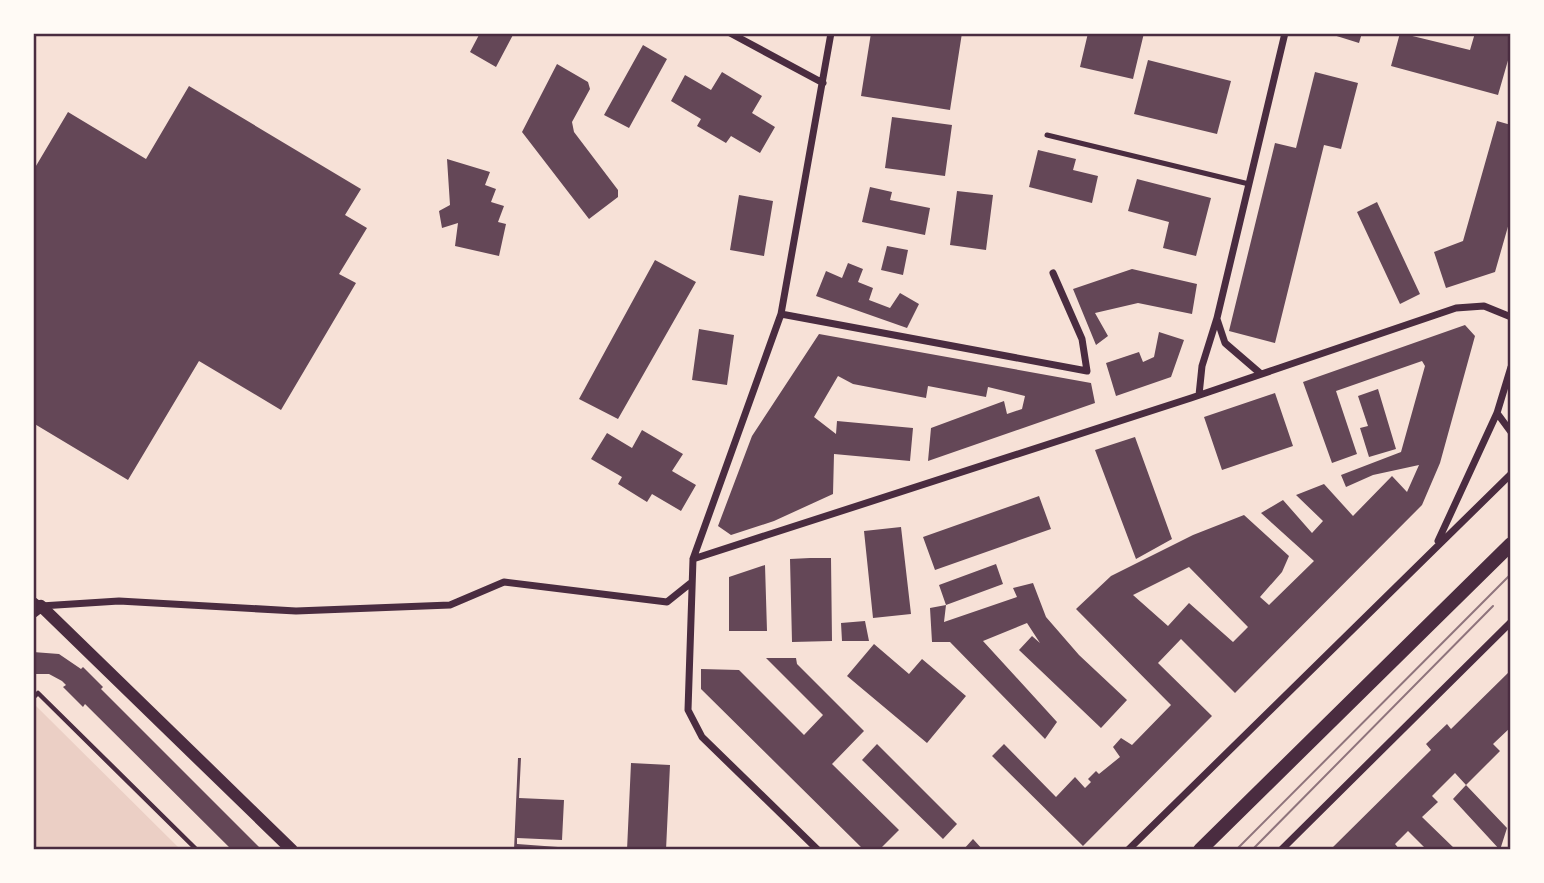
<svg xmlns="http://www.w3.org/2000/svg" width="1544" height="883" font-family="'Nunito Sans',sans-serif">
<rect width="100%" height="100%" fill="#f7e1d7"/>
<path fill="#ebcfc5" d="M 36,706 L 181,850 L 33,850 L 33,709 Z"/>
<path fill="#644757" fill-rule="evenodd" d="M 480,33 L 514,33 L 496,67 L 470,52 Z
M 871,33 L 962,33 L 950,110 L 861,96 Z
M 1088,33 L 1144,33 L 1133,79 L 1080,67 Z
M 1327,33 L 1362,33 L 1359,43 Z
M 1400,33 L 1470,50 L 1475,33 L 1511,33 L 1511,50 L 1498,95 L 1391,66 Z
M 643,45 L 667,59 L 629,128 L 604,115 Z
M 1148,60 L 1231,81 L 1217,134 L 1134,114 Z
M 557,64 L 588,82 L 590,89 L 572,122 L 574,132 L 618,190 L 618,197 L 589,219 L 522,132 Z
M 722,72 L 762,96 L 752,113 L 775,127 L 760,153 L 731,136 L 726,143 L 697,126 L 701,119 L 671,101 L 685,75 L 711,90 Z
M 1315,72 L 1358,83 L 1341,149 L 1324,145 L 1275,343 L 1229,331 L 1275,143 L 1296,148 Z
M 189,86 L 361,189 L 345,215 L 367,228 L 339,274 L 356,283 L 281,410 L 199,361 L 128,480 L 33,423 L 33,171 L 68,112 L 146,159 Z
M 892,117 L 952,125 L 945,176 L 885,168 Z
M 1497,121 L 1511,125 L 1511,216 L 1495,272 L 1446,288 L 1434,252 L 1463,241 Z
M 1038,150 L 1076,159 L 1073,170 L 1098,176 L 1092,203 L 1029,187 Z
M 447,159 L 490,172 L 485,185 L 496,189 L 491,202 L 504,206 L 498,222 L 506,224 L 499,256 L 455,246 L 458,223 L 442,228 L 439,211 L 450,205 Z
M 1137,179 L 1211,198 L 1196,256 L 1163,248 L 1169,222 L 1128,211 Z
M 870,187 L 892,192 L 890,200 L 930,208 L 925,235 L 862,222 Z
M 957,191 L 993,195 L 986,250 L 950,245 Z
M 739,195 L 773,201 L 764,256 L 730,250 Z
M 1377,202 L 1420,294 L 1400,304 L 1357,212 Z
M 887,246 L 908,250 L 903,275 L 881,270 Z
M 655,260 L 696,282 L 618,419 L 579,399 Z
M 848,263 L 863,269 L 858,282 L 873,288 L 869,300 L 890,308 L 900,293 L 919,304 L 907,328 L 816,296 L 826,271 L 842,278 Z
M 1132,269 L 1197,284 L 1192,314 L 1138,303 L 1095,313 L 1108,336 L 1096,345 L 1073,289 Z
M 1465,325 L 1475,336 L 1440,463 L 1422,505 L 1235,693 L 1181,639 L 1158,663 L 1212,716 L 1083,846 L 992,756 L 1004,744 L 1056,797 L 1075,777 L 1085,788 L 1091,782 L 1088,779 L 1096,771 L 1099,774 L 1120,757 L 1113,747 L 1121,738 L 1132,745 L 1171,705 L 1076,609 L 1111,576 L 1193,535 L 1244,515 L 1289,556 L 1282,572 L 1260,597 L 1269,605 L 1314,561 L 1261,513 L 1283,500 L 1312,533 L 1323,521 L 1296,495 L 1324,484 L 1353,516 L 1392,476 L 1407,492 L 1419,465 L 1373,475 L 1346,487 L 1341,475 L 1401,452 L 1425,366 L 1422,361 L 1336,391 L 1357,454 L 1332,463 L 1303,382 ZM 1189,567 L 1248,627 L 1233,642 L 1189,603 L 1168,626 L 1133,595 Z
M 699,329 L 734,335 L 727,385 L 692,380 Z
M 1159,332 L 1184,340 L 1171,377 L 1116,396 L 1106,363 L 1139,352 L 1143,362 L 1154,357 Z
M 819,334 L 1091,383 L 1095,403 L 928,461 L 931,428 L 1004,401 L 1007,414 L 1022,409 L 1025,396 L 988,387 L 986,397 L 928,386 L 926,398 L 853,384 L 838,376 L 814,417 L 836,434 L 837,421 L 913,428 L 910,461 L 834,454 L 833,494 L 774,521 L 731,535 L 718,526 L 752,436 Z
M 1378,389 L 1396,449 L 1369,457 L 1360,428 L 1368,426 L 1358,396 Z
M 1275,393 L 1293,446 L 1222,470 L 1204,417 Z
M 642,430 L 683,454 L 672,471 L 696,485 L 681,511 L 652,494 L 647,502 L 618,484 L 622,477 L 591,459 L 607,433 L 632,448 Z
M 1135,437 L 1172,539 L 1136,559 L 1095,450 Z
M 1039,496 L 1051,529 L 935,570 L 923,537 Z
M 901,527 L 911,614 L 873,618 L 864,531 Z
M 810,558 L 831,558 L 832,641 L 792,642 L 790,559 Z
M 996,564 L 1003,584 L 946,605 L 939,585 Z
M 765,565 L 767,631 L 729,631 L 729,577 Z
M 1033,583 L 1046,617 L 1079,655 L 1127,700 L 1101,728 L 1019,650 L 1032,636 L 1040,643 L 1027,623 L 983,641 L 1057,722 L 1045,739 L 950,642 L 932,642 L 930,608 L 946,605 L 944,622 L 1017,597 L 1013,588 Z
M 865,621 L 869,641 L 842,641 L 841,623 Z
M 874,644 L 909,674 L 922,659 L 966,696 L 927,743 L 847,676 Z
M 33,652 L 59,654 L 81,669 L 83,667 L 103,687 L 101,689 L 262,850 L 232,850 L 85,704 L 83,707 L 63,687 L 66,685 L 62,681 L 49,674 L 33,674 Z
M 766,658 L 796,658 L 797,664 L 864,731 L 832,764 L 899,830 L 879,850 L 864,850 L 701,689 L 701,669 L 739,670 L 804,735 L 823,715 Z
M 1511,670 L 1511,727 L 1493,744 L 1500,751 L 1466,785 L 1455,773 L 1432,796 L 1438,802 L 1422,817 L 1456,850 L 1427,850 L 1408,831 L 1395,844 L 1400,850 L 1330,850 L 1431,750 L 1426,744 L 1447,724 L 1451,729 Z
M 877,744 L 957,824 L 943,839 L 862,760 Z
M 518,758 L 521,758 L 519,798 L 564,800 L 562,840 L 517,838 L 517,844 L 599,850 L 514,850 Z
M 631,763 L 670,765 L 666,850 L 627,850 Z
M 1466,785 L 1507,828 L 1500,850 L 1453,799 Z
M 973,839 L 983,850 L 963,850 Z"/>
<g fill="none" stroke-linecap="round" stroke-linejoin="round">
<path stroke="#4a2c40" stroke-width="4.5" d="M 33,698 L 38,693 L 197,850"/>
<path stroke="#4a2c40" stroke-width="5" d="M 1047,135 L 1249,184"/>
<path stroke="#4a2c40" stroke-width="7" d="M 730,33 L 823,83
M 781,314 L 1087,371 L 1082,339 L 1053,273
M 1217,319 L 1225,343 L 1261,374
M 1199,395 L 1202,366 L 1217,318 L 1285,33
M 1497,413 L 1511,432
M 1438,541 L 1497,413 L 1511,367
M 693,559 L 1191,398 L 1456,308 L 1484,306 L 1511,317
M 33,600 L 41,606 L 119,601 L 296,611 L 450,605 L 504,582 L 667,602 L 692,582
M 818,850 L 702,737 L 688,710 L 693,559 L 781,314 L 831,33
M 1128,850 L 1511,474
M 1281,850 L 1511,622"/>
<path stroke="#4a2c40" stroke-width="12" d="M 33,612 L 41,606 L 292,850"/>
<path stroke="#4a2c40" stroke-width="14" d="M 1200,850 L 1511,544"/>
<path stroke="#8f747c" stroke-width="2" d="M 1236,850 L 1511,574
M 1252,850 L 1493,606"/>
</g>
<rect width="1544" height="883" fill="none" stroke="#fffaf5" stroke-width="70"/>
<rect x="35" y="35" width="1474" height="813" fill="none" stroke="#4a2c40" stroke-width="2.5"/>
</svg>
